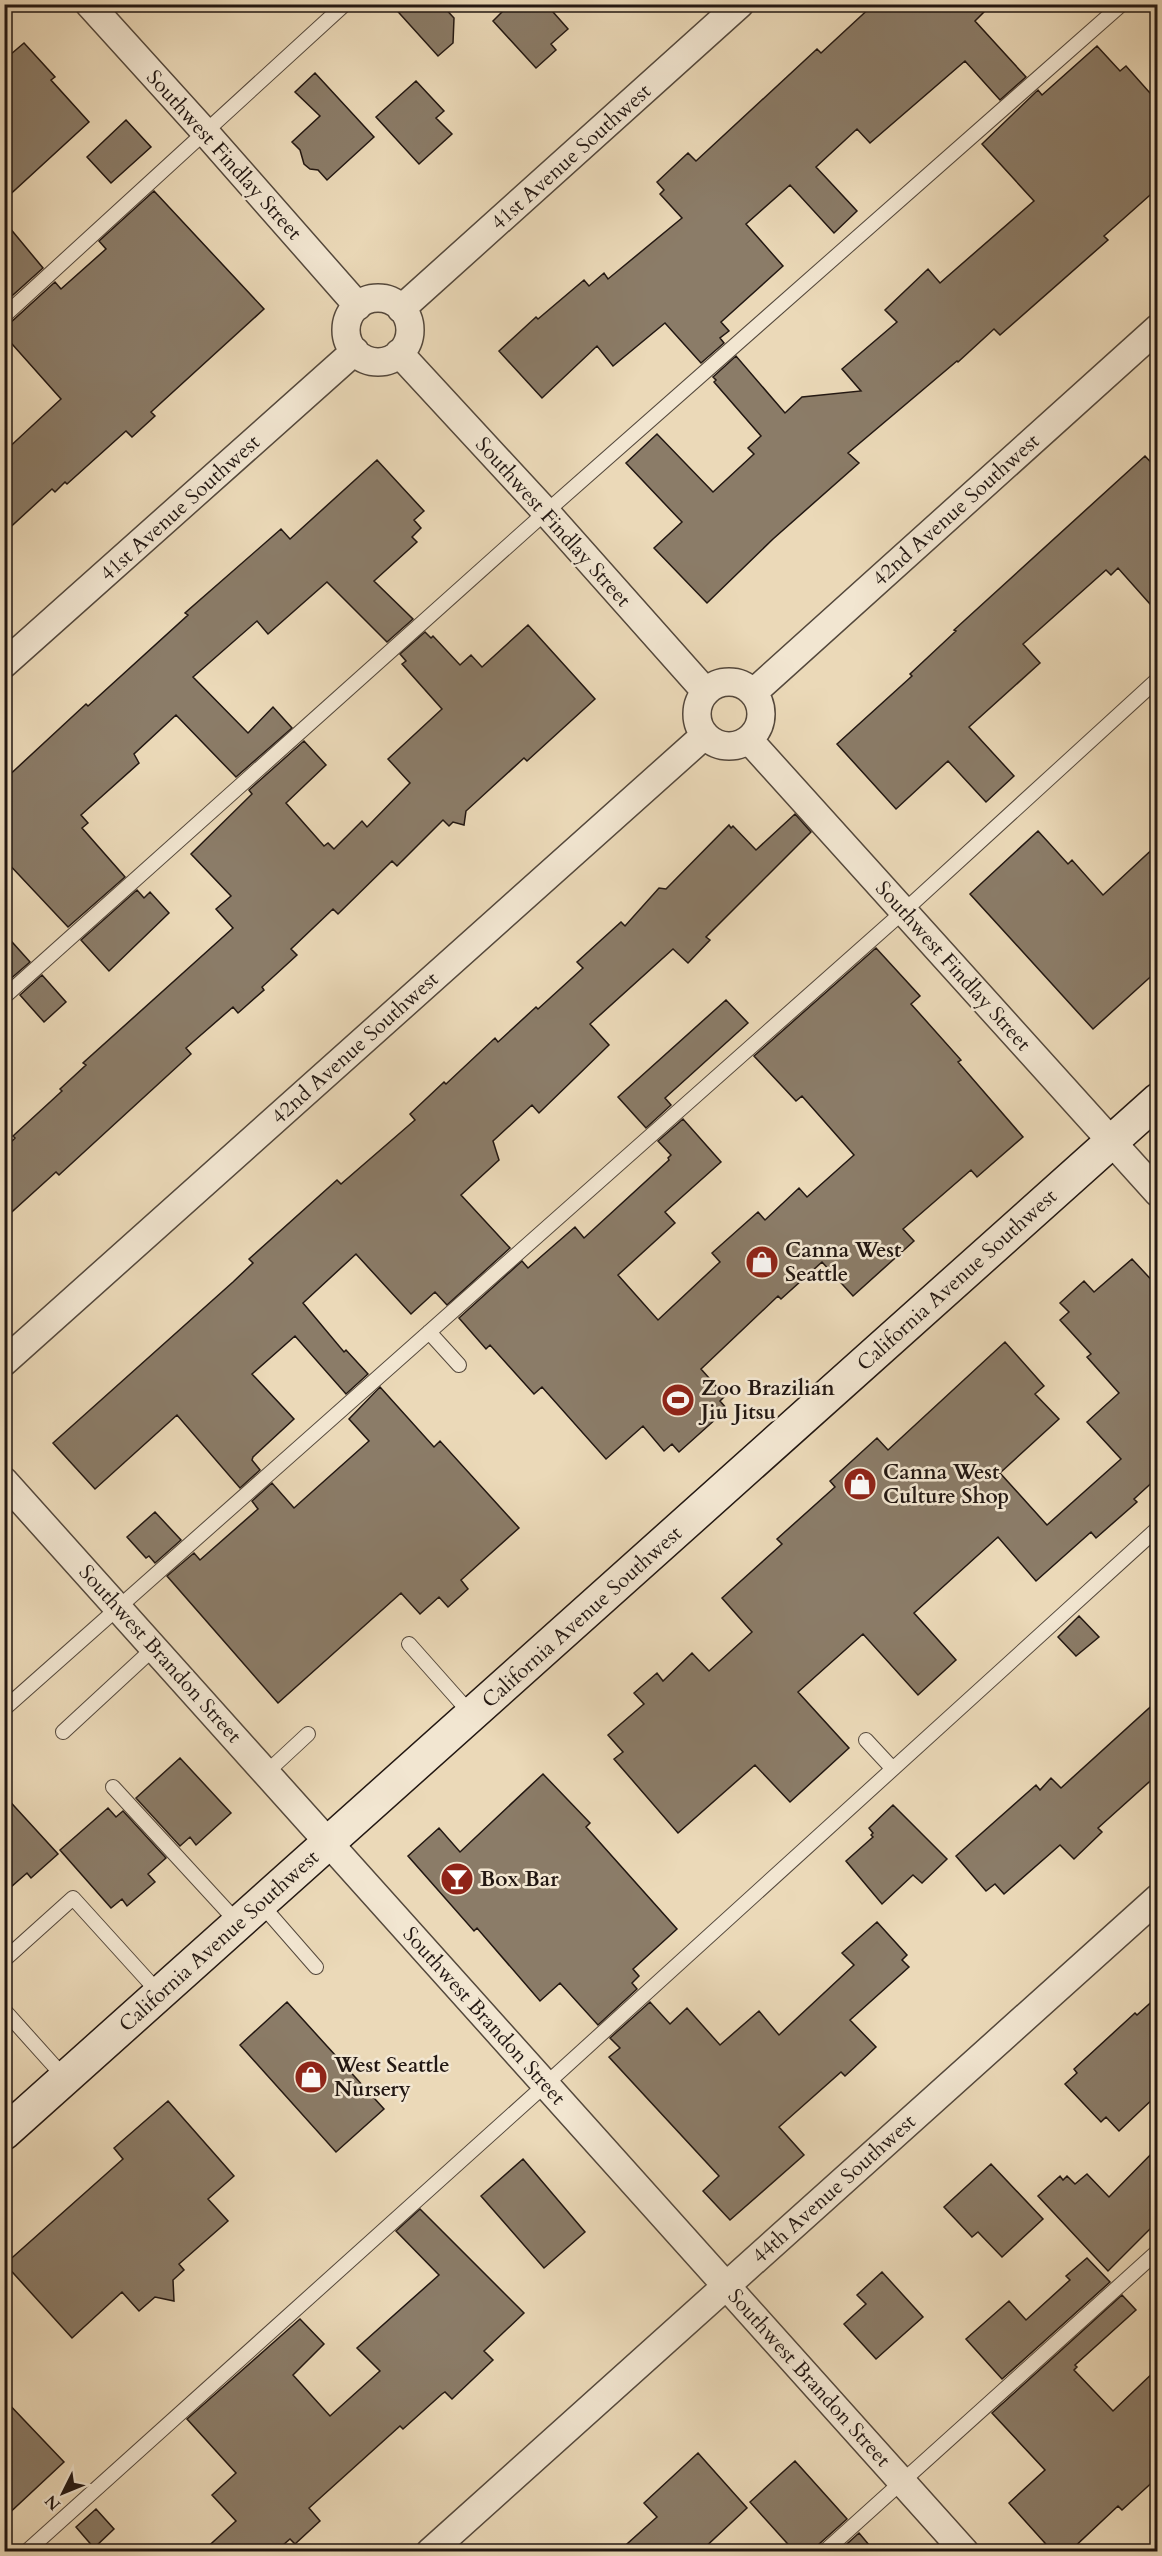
<svg xmlns="http://www.w3.org/2000/svg" width="1162" height="2556" font-family="Cardo,serif">
<rect width="100%" height="100%" fill="#ebd9b8"/>
<filter id="stains"><feTurbulence type="fractalNoise" baseFrequency=".00333" numOctaves="4"/><feColorMatrix values="0 0 0 0 .2 0 0 0 0 .09 0 0 0 0 .02 0 0 0 .5 -.17"/></filter>
<radialGradient id="worn" r=".72"><stop offset=".6" stop-color="#630" stop-opacity="0"/><stop offset="1" stop-color="#630" stop-opacity=".3"/></radialGradient>
<path fill="#8b7c68" stroke="#221712" stroke-width="1.5" d="M 391,4 L 441,4 L 454,18 L 453,43 L 438,56 Z
M 510,4 L 546,4 L 568,29 L 551,44 L 556,50 L 536,68 L 493,21 Z
M 874,4 L 992,4 L 975,21 L 1026,77 L 1000,100 L 965,61 L 870,143 L 857,129 L 816,167 L 857,211 L 834,233 L 790,185 L 746,224 L 783,266 L 721,322 L 729,331 L 720,338 L 724,343 L 701,363 L 665,323 L 613,366 L 597,346 L 542,398 L 499,351 L 536,317 L 538,319 L 584,280 L 589,286 L 604,273 L 608,279 L 682,218 L 660,194 L 664,190 L 657,182 L 688,153 L 696,161 L 817,49 L 821,53 Z
M 24,43 L 55,77 L 51,80 L 89,122 L 4,200 L 4,60 Z
M 1097,46 L 1120,71 L 1126,66 L 1158,102 L 1158,188 L 1104,236 L 1108,240 L 1000,335 L 994,329 L 958,362 L 957,361 L 848,453 L 859,463 L 773,539 L 707,603 L 654,548 L 682,522 L 626,463 L 657,434 L 713,492 L 754,454 L 748,448 L 761,436 L 714,382 L 716,380 L 713,377 L 736,356 L 785,413 L 802,397 L 861,391 L 842,369 L 897,322 L 885,310 L 928,269 L 940,283 L 1034,201 L 982,144 L 1038,90 L 1042,95 Z
M 315,73 L 374,137 L 327,180 L 318,170 L 310,169 L 304,164 L 300,150 L 292,142 L 320,116 L 295,92 Z
M 416,81 L 444,111 L 436,118 L 452,134 L 419,164 L 376,117 Z
M 126,120 L 151,147 L 111,183 L 87,157 Z
M 154,191 L 264,309 L 151,412 L 155,416 L 132,437 L 126,431 L 67,484 L 65,482 L 55,492 L 52,489 L 4,533 L 4,452 L 61,399 L 4,335 L 4,325 L 10,323 L 55,282 L 61,289 L 106,249 L 99,241 Z
M 4,221 L 43,268 L 4,303 Z
M 1145,456 L 1158,470 L 1158,613 L 1118,568 L 1111,575 L 1106,570 L 1023,644 L 1040,663 L 969,727 L 1014,776 L 986,802 L 948,761 L 896,809 L 837,744 L 912,676 L 910,674 L 956,631 L 954,630 Z
M 377,460 L 424,511 L 414,520 L 421,528 L 412,537 L 417,542 L 374,581 L 413,619 L 387,642 L 327,582 L 268,634 L 257,621 L 193,677 L 248,733 L 273,707 L 292,728 L 236,777 L 176,715 L 134,754 L 139,763 L 81,815 L 88,823 L 82,828 L 125,877 L 68,927 L 4,859 L 4,780 L 86,704 L 88,706 L 188,615 L 185,613 L 281,529 L 290,539 Z
M 528,625 L 595,699 L 527,761 L 524,758 L 466,811 L 464,825 L 453,822 L 449,826 L 443,820 L 397,866 L 392,861 L 338,914 L 333,909 L 291,949 L 297,955 L 262,987 L 264,990 L 238,1013 L 233,1007 L 186,1048 L 191,1054 L 59,1175 L 56,1172 L 4,1219 L 4,1149 L 15,1138 L 13,1136 L 62,1091 L 60,1089 L 86,1065 L 83,1063 L 233,928 L 216,909 L 231,896 L 191,854 L 252,794 L 249,790 L 304,741 L 326,765 L 286,803 L 324,846 L 328,843 L 334,849 L 362,821 L 367,827 L 410,783 L 388,759 L 442,709 L 402,664 L 406,661 L 400,654 L 425,632 L 431,638 L 433,636 L 460,665 L 471,655 L 482,667 Z
M 795,814 L 811,832 L 706,937 L 710,940 L 688,963 L 673,949 L 590,1024 L 609,1045 L 539,1113 L 532,1105 L 493,1141 L 499,1160 L 461,1195 L 510,1248 L 447,1305 L 435,1292 L 411,1314 L 356,1254 L 303,1303 L 344,1352 L 346,1350 L 368,1374 L 346,1394 L 295,1336 L 252,1374 L 294,1419 L 253,1457 L 252,1460 L 260,1470 L 240,1488 L 177,1415 L 95,1489 L 53,1443 L 233,1282 L 253,1263 L 249,1259 L 337,1180 L 341,1184 L 415,1120 L 410,1114 L 444,1082 L 446,1084 L 495,1038 L 498,1042 L 536,1007 L 538,1009 L 583,968 L 577,962 L 621,922 L 625,926 L 659,888 L 666,889 L 729,825 L 731,828 L 733,826 L 756,850 Z
M 1038,831 L 1068,864 L 1072,860 L 1103,895 L 1158,844 L 1158,970 L 1093,1029 L 970,894 Z
M 137,890 L 144,898 L 150,892 L 169,913 L 109,971 L 81,940 Z
M 4,933 L 30,962 L 8,981 L 4,978 Z
M 876,948 L 920,996 L 911,1004 L 961,1060 L 958,1062 L 1023,1137 L 977,1177 L 971,1170 L 903,1229 L 914,1241 L 853,1296 L 822,1262 L 781,1299 L 778,1296 L 701,1369 L 725,1396 L 720,1401 L 727,1409 L 679,1452 L 672,1444 L 664,1451 L 643,1426 L 606,1459 L 542,1387 L 534,1394 L 490,1345 L 486,1349 L 459,1318 L 522,1261 L 528,1268 L 575,1227 L 584,1238 L 669,1160 L 668,1158 L 671,1155 L 658,1141 L 683,1119 L 721,1162 L 665,1212 L 675,1223 L 618,1275 L 658,1320 L 720,1262 L 712,1253 L 758,1212 L 765,1220 L 799,1188 L 807,1197 L 854,1155 L 802,1096 L 796,1101 L 754,1056 Z
M 42,975 L 66,1002 L 44,1022 L 20,995 Z
M 726,1000 L 748,1023 L 665,1098 L 671,1105 L 646,1128 L 618,1097 Z
M 1132,1259 L 1158,1287 L 1158,1477 L 1134,1499 L 1137,1502 L 1096,1538 L 1091,1532 L 1036,1581 L 998,1537 L 914,1613 L 956,1660 L 918,1695 L 863,1634 L 798,1692 L 849,1748 L 790,1802 L 755,1765 L 678,1833 L 614,1759 L 623,1752 L 608,1735 L 644,1704 L 634,1693 L 657,1673 L 663,1681 L 692,1653 L 709,1671 L 752,1632 L 722,1598 L 782,1544 L 777,1539 L 835,1487 L 830,1481 L 877,1438 L 888,1450 L 1005,1342 L 1044,1386 L 1035,1394 L 1059,1419 L 1000,1473 L 1047,1525 L 1121,1459 L 1087,1422 L 1119,1393 L 1087,1357 L 1091,1354 L 1060,1320 L 1069,1312 L 1060,1303 L 1084,1281 L 1094,1292 Z
M 380,1387 L 434,1447 L 440,1441 L 519,1528 L 461,1580 L 468,1589 L 448,1607 L 439,1597 L 420,1614 L 401,1593 L 278,1703 L 167,1576 L 194,1553 L 200,1560 L 258,1509 L 252,1501 L 272,1483 L 294,1508 L 369,1441 L 349,1419 Z
M 155,1512 L 181,1540 L 155,1563 L 149,1556 L 146,1558 L 127,1537 Z
M 1079,1616 L 1099,1637 L 1076,1656 L 1058,1637 Z
M 1158,1700 L 1158,1774 L 1098,1828 L 1102,1832 L 1074,1859 L 1060,1845 L 1004,1894 L 995,1884 L 986,1891 L 956,1856 L 1036,1785 L 1040,1790 L 1051,1778 L 1061,1788 Z
M 180,1758 L 231,1813 L 196,1845 L 190,1837 L 180,1846 L 136,1798 Z
M 543,1774 L 590,1823 L 586,1827 L 677,1929 L 633,1969 L 639,1976 L 632,1983 L 637,1989 L 598,2025 L 560,1983 L 540,2001 L 477,1928 L 474,1931 L 408,1856 L 439,1828 L 460,1852 Z
M 4,1795 L 58,1854 L 31,1878 L 27,1873 L 4,1893 Z
M 893,1805 L 947,1859 L 922,1883 L 913,1875 L 882,1904 L 846,1861 L 873,1837 L 871,1835 L 873,1833 L 869,1828 Z
M 108,1808 L 116,1817 L 123,1811 L 166,1858 L 148,1874 L 155,1882 L 127,1906 L 122,1899 L 111,1908 L 60,1850 Z
M 877,1922 L 907,1955 L 902,1960 L 909,1967 L 850,2020 L 876,2047 L 845,2076 L 841,2072 L 779,2127 L 804,2155 L 730,2220 L 703,2191 L 719,2176 L 609,2057 L 620,2048 L 610,2038 L 650,2002 L 670,2024 L 687,2008 L 720,2045 L 759,2011 L 779,2035 L 854,1965 L 842,1953 Z
M 1158,1996 L 1158,2094 L 1119,2131 L 1106,2117 L 1101,2122 L 1065,2084 L 1077,2073 L 1074,2069 L 1135,2013 L 1137,2015 Z
M 287,2002 L 384,2109 L 336,2152 L 240,2045 Z
M 168,2101 L 234,2176 L 208,2199 L 228,2221 L 179,2264 L 184,2270 L 173,2280 L 174,2301 L 155,2297 L 139,2311 L 122,2292 L 72,2338 L 5,2264 L 123,2159 L 114,2148 Z
M 1158,2147 L 1158,2221 L 1108,2271 L 1038,2196 L 1060,2176 L 1063,2180 L 1067,2176 L 1075,2184 L 1087,2174 L 1109,2197 Z
M 523,2159 L 585,2232 L 544,2268 L 481,2196 Z
M 991,2164 L 1043,2219 L 1002,2257 L 978,2232 L 972,2237 L 944,2207 Z
M 420,2209 L 524,2313 L 484,2351 L 493,2360 L 452,2399 L 445,2392 L 442,2394 L 403,2429 L 400,2426 L 309,2508 L 320,2521 L 295,2544 L 290,2539 L 275,2552 L 202,2552 L 236,2521 L 212,2495 L 236,2473 L 187,2419 L 300,2319 L 324,2344 L 293,2375 L 330,2416 L 380,2371 L 357,2348 L 439,2275 L 396,2231 Z
M 1087,2258 L 1110,2282 L 1002,2379 L 966,2339 L 1009,2301 L 1026,2320 L 1070,2280 L 1066,2276 Z
M 882,2272 L 923,2317 L 876,2359 L 844,2324 L 866,2304 L 857,2295 Z
M 1122,2295 L 1136,2310 L 1075,2365 L 1077,2367 L 1074,2370 L 1113,2411 L 1158,2368 L 1158,2477 L 1122,2510 L 1118,2506 L 1069,2552 L 1053,2552 L 1009,2503 L 1045,2470 L 992,2413 Z
M 4,2399 L 64,2462 L 4,2518 Z
M 698,2453 L 747,2508 L 700,2552 L 618,2552 L 657,2517 L 644,2503 Z
M 795,2461 L 847,2519 L 818,2545 L 815,2552 L 795,2552 L 750,2502 Z
M 96,2509 L 114,2529 L 94,2548 L 76,2527 Z
M 859,2533 L 875,2552 L 838,2552 Z"/>
<g fill="none" stroke-linecap="round" stroke-linejoin="round">
<defs>
<path id="service" d="M 4,316 L 345,4
M 4,997 L 546,512 L 1122,4
M 429,1332 L 459,1365
M 409,1644 L 472,1715
M 4,1709 L 904,911 L 1158,679
M 63,1732 L 154,1648
M 866,1740 L 892,1768
M 267,1772 L 308,1734
M 113,1787 L 239,1924
M 261,1904 L 316,1967
M 4,1960 L 73,1898 L 160,1994
M 4,2010 L 65,2078
M 26,2552 L 545,2085 L 1158,1528
M 824,2552 L 1158,2251"/>
<path id="minor" d="M 89,4 L 205,132 L 358,306
M346 330a32 32 0 1 1 64 0a32 32 0 1 1-64 0Z
M 401,309 L 740,4
M 399,353 L 546,512 L 706,692
M 4,664 L 355,351
M697 714a32 32 0 1 1 64 0a32 32 0 1 1-64 0Z
M 754,692 L 1158,328
M 749,740 L 1158,1193
M 4,1362 L 705,735
M 4,1481 L 965,2552
M 430,2552 L 1158,1898"/>
<path id="secondary" d="M 4,2133 L 1158,1100"/>
</defs>
<use href="#service" stroke="#54483c" stroke-width="16"/>
<use href="#minor" stroke="#54483c" stroke-width="30"/>
<use href="#secondary" stroke="#221712" stroke-width="36"/>
<use href="#service" stroke="#f2e6d1" stroke-width="14"/>
<use href="#minor" stroke="#f2e6d1" stroke-width="27"/>
<use href="#secondary" stroke="#f2e6d1" stroke-width="33"/>
</g>
<defs>
<symbol id="shop-disc" viewBox="-11 -11 22 22"><circle r="9.5" fill="#8f2418" stroke="#f2e6d1"/><path d="M-5-2.5h2.3a2.7 3.5 0 0 1 5.4 0H5L5.5 6h-11ZM-1.5-2.5h3a1.5 2.3 0 0 0-3 0Z" fill="#fff"/></symbol>
<symbol id="stadium-disc" viewBox="-11 -11 22 22"><circle r="9.5" fill="#8f2418" stroke="#f2e6d1"/><path d="M0-5a6.5 5 0 1 0 0 10a6.5 5 0 1 0 0-10ZM-3.5-1.8h7v3.6h-7Z" fill="#fff"/></symbol>
<symbol id="bar-disc" viewBox="-11 -11 22 22"><circle r="9.5" fill="#8f2418" stroke="#f2e6d1"/><path d="M-6-5H6L.8 .8V4.5H3.5V6h-7V4.5H-.8V.8Z" fill="#fff"/></symbol>
</defs>
<g fill-rule="evenodd">
<use href="#shop-disc" x="743" y="1243" width="38" height="38"/>
<use href="#stadium-disc" x="659" y="1381" width="38" height="38"/>
<use href="#shop-disc" x="841" y="1465" width="38" height="38"/>
<use href="#bar-disc" x="438" y="1860" width="38" height="38"/>
<use href="#shop-disc" x="292" y="2058" width="38" height="38"/>
</g>
<g text-anchor="middle" dominant-baseline="central" stroke-width="5" stroke-linejoin="round" paint-order="stroke">
<g font-size="21" fill="#221712" stroke="#f2e6d1">
<text transform="translate(224 155) rotate(48)">Southwest Findlay Street</text>
<text transform="translate(571 157) rotate(-42)">41st Avenue Southwest</text>
<text transform="translate(180 508) rotate(-42)">41st Avenue Southwest</text>
<text transform="translate(956 510) rotate(-42)">42nd Avenue Southwest</text>
<text transform="translate(553 522) rotate(48)">Southwest Findlay Street</text>
<text transform="translate(953 966) rotate(48)">Southwest Findlay Street</text>
<text transform="translate(355 1048) rotate(-42)">42nd Avenue Southwest</text>
<text transform="translate(957 1280) rotate(-42)">California Avenue Southwest</text>
<text transform="translate(582 1617) rotate(-42)">California Avenue Southwest</text>
<text transform="translate(160 1654) rotate(48)">Southwest Brandon Street</text>
<text transform="translate(219 1941) rotate(-42)">California Avenue Southwest</text>
<text transform="translate(484 2016) rotate(48)">Southwest Brandon Street</text>
<text transform="translate(834 2189) rotate(-42)">44th Avenue Southwest</text>
<text transform="translate(809 2378) rotate(48)">Southwest Brandon Street</text>
</g>
<g font-size="21" font-weight="bold" fill="#221712" stroke="#f2e6d1" text-anchor="start">
<text x="785" y="1250">Canna West<tspan x="785" dy="24">Seattle</tspan></text>
<text x="701" y="1388">Zoo Brazilian<tspan x="701" dy="24">Jiu Jitsu</tspan></text>
<text x="883" y="1472">Canna West<tspan x="883" dy="24">Culture Shop</tspan></text>
<text x="480" y="1879">Box Bar</text>
<text x="334" y="2065">West Seattle<tspan x="334" dy="24">Nursery</tspan></text>
</g>
</g>
<rect width="1162" height="2556" fill="none" stroke="#ebd9b8" stroke-width="24"/>
<rect x="6" y="6" width="1150" height="2544" fill="none" stroke="#221712" stroke-width="3"/>
<rect x="12" y="12" width="1138" height="2532" fill="none" stroke="#221712" stroke-width="1.5"/>
<g transform="translate(63 2493) rotate(227)" stroke="#f2e6d1" stroke-width="4.5" paint-order="stroke">
<path d="M0-4.5L10 22L0 15L-10 22Z" fill="#221712"/>
<text y="-9" font-size="16" font-weight="bold" text-anchor="middle" fill="#221712">N</text>
</g>
<rect width="100%" height="100%" filter="url(#stains)"/>
<rect width="100%" height="100%" fill="url(#worn)"/>
</svg>
